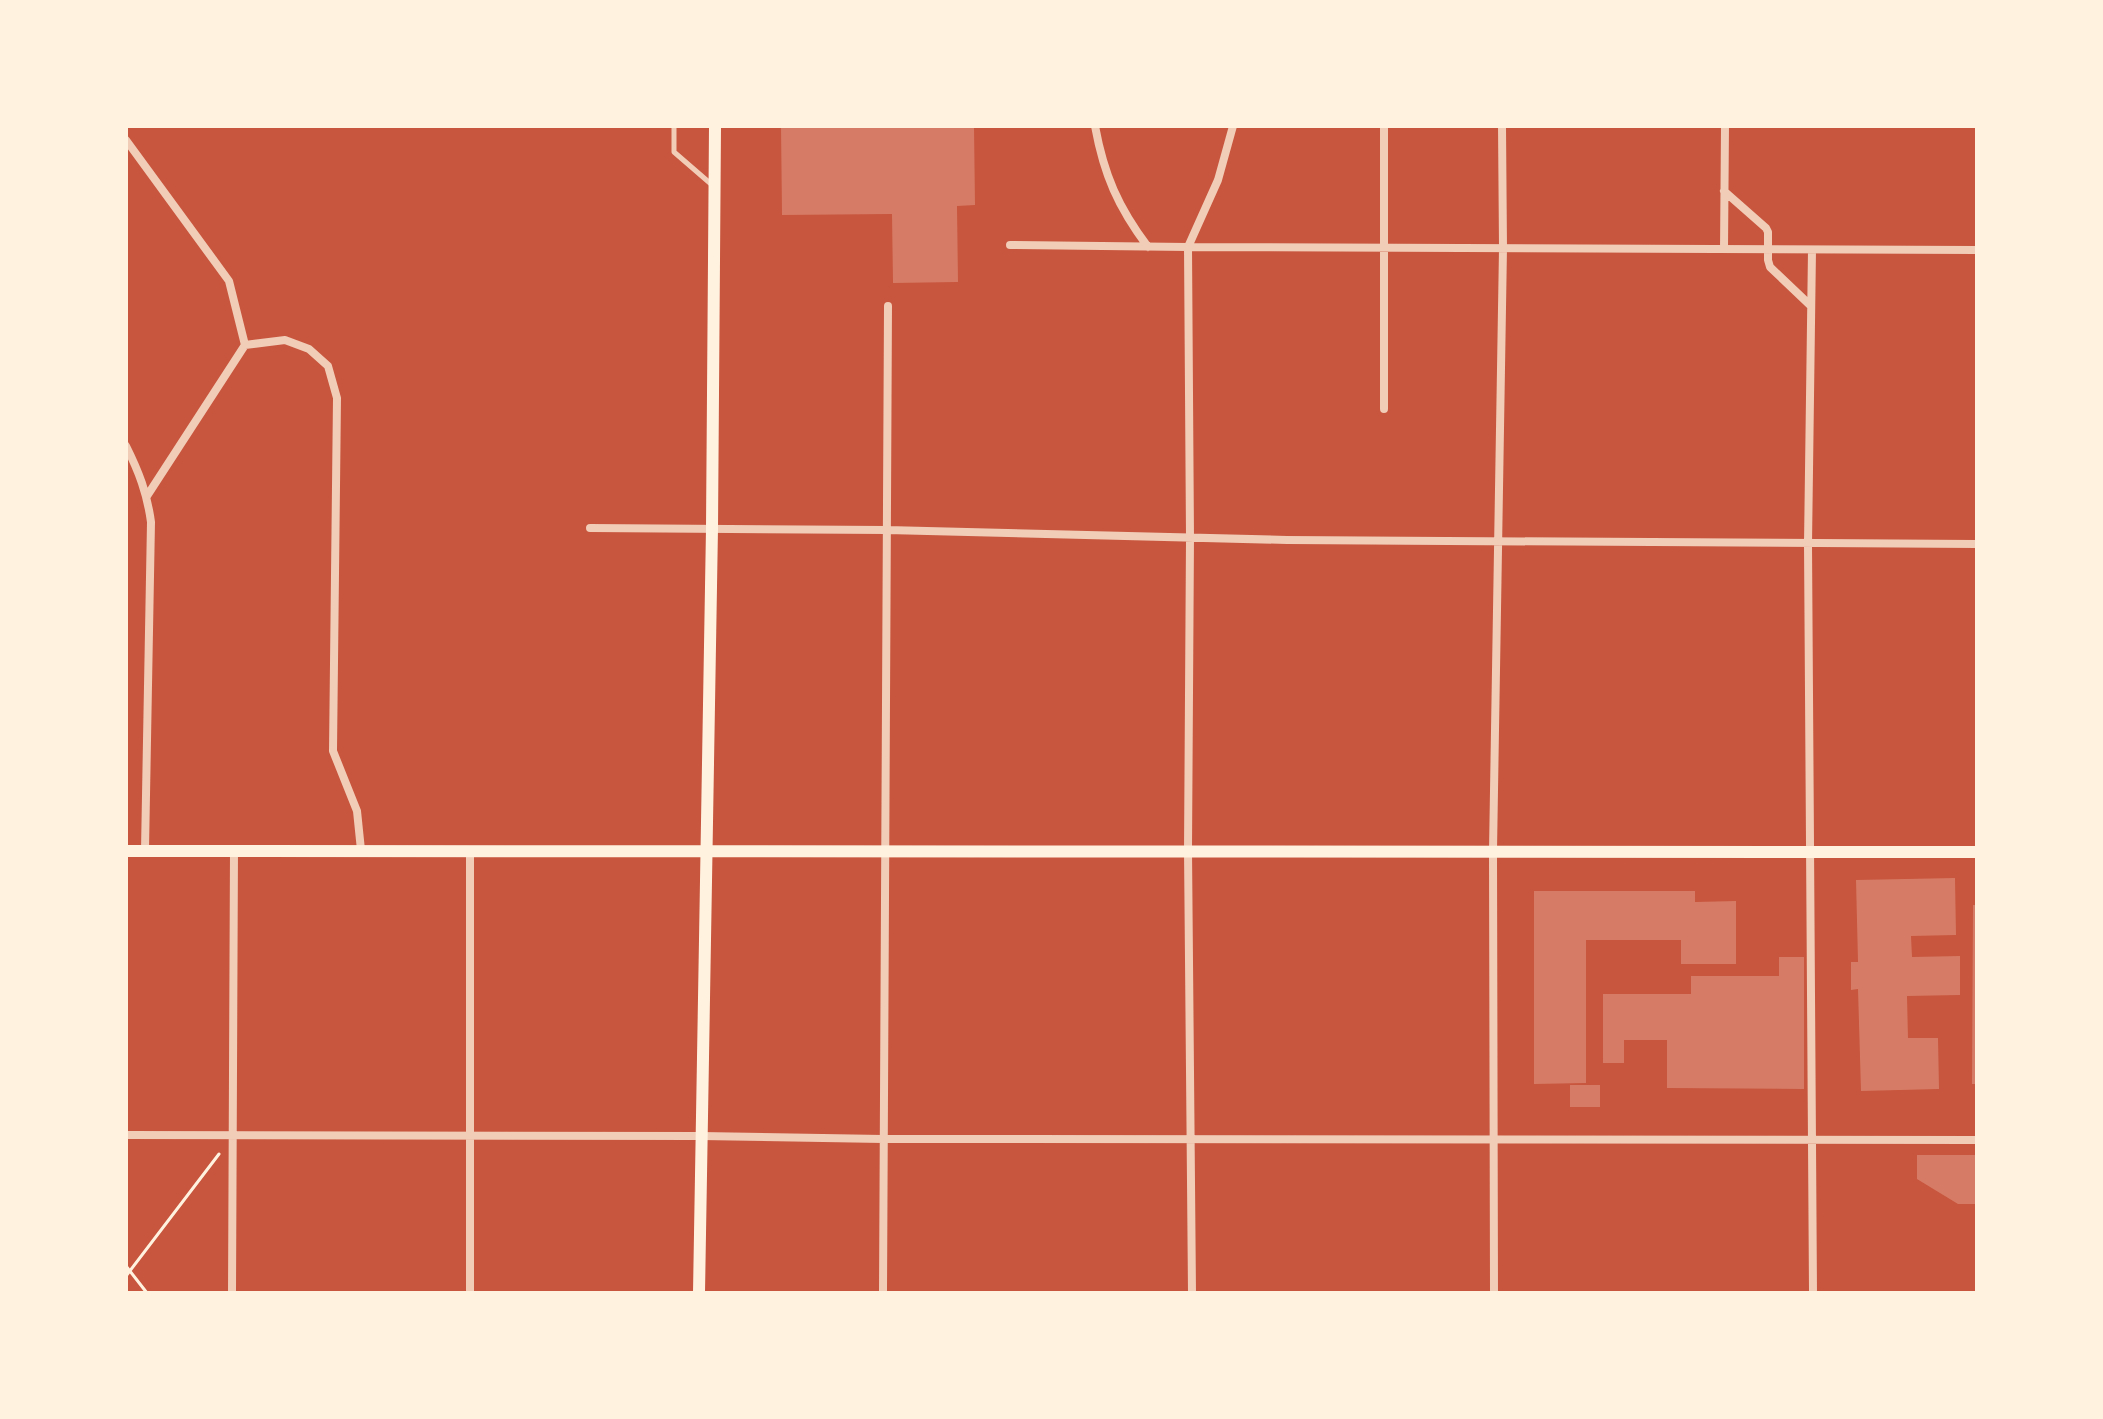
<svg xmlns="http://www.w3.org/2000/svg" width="2103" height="1419" font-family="Barlow,sans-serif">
<rect width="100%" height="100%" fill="#c8553d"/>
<path fill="#d67c66" d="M 781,126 L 974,126 L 975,205 L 957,206 L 958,282 L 893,283 L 892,214 L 782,215 Z
M 1955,878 L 1956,935 L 1911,936 L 1912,957 L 1960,956 L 1960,995 L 1907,996 L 1908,1038 L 1938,1038 L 1939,1089 L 1861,1091 L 1858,989 L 1851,990 L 1851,962 L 1858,962 L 1856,880 Z
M 1534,891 L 1695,891 L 1695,902 L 1736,901 L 1736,964 L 1681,964 L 1681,940 L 1586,940 L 1586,1083 L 1534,1084 Z
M 1973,905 L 1977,905 L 1977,1084 L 1972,1084 Z
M 1779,957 L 1804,957 L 1804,1089 L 1667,1088 L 1667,1040 L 1624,1040 L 1624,1063 L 1603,1063 L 1603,994 L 1691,994 L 1691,976 L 1779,976 Z
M 1570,1085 L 1600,1085 L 1600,1107 L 1570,1107 Z
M 1917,1155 L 1977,1155 L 1977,1204 L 1958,1204 L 1917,1179 Z"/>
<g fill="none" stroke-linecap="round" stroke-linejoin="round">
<path stroke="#fff3e0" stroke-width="3" d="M 126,1266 L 147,1293
M 126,1276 L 219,1154"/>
<path stroke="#f1ccb7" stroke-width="5" d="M 674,126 L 674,152 L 711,184"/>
<path stroke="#f1ccb7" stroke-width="8" d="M 1095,126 C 1104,175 1118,207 1148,247
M 1384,126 L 1384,409
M 126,140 L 229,281 L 245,345 L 147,496
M 1724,191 L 1766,228 L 1768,232 L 1768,260 L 1770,267 L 1811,306
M 1010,245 L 1188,247 L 1977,250
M 1724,249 L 1725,126
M 1812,250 L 1808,544 L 1813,1293
M 245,345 L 285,340 L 309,349 L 328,366 L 337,398 L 333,751 L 357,811 L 361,850
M 126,446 C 139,472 147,493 151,522 L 145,850
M 590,528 L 887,530 L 1287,540 L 1977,544
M 126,1135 L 701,1136 L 883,1139 L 1977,1140
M 232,1293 L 234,850
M 470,1293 L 470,850
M 883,1293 L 888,306
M 1192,1293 L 1188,850 L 1190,538 L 1188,247 L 1218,180 L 1233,126
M 1494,1293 L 1493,851 L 1503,248 L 1502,126"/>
<path stroke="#fff3e0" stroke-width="12" d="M 126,851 L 1977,852
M 699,1293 L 712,528 L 715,126"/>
</g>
<rect width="2103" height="1419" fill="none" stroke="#fff3e0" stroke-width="256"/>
</svg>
